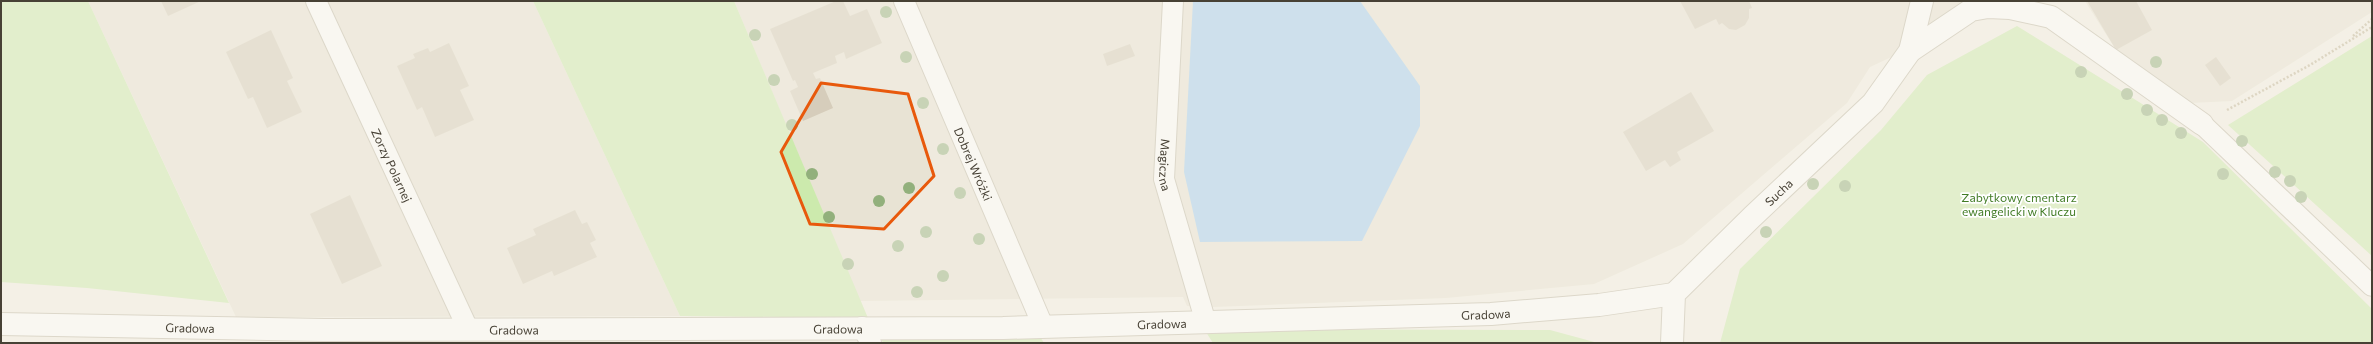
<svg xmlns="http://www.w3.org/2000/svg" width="2373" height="344" font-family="Commissioner,sans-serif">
<rect width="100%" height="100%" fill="#f4f0e6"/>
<path fill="#e8e3d4" d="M 88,1 L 533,1 L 680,316 L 236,317 Z
M 734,1 L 2011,1 L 1870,67 L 1847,103 L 1683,244 L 1594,284 L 1446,298 L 1213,307 L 1187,306 L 1183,297 L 860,301 Z
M 2085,1 L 2372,1 L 2372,12 L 2232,101 L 2190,103 L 2116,50 Z"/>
<path fill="#cceaad" d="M 1,1 L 88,1 L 229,303 L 87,288 L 1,282 Z
M 533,1 L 734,1 L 868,318 L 680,316 Z
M 2017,26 L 2203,142 L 2372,309 L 2372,343 L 1720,343 L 1740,269 L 1881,130 L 1927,75 Z
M 2372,36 L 2372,256 L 2228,125 Z
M 1204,329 L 1550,330 L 1598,343 L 1213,343 Z
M 1039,335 L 1044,343 L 883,343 L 881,338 Z"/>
<path fill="#a0cdf3" d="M 1193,1 L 1360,1 L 1420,86 L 1420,126 L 1362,241 L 1200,242 L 1184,172 Z"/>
<path fill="#d6cdbb" d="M 161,1 L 201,1 L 168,16 Z
M 836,1 L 843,1 L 850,16 L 867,9 L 882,43 L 846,59 L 844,52 L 835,56 L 837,63 L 813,73 L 816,79 L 820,78 L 833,108 L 803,121 L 790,91 L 798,87 L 795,80 L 793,81 L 770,29 Z
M 1680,1 L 1749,1 L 1752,8 L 1749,9 L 1749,18 L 1745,25 L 1736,30 L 1729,29 L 1722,23 L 1719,25 L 1716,19 L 1695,29 Z
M 2087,1 L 2136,1 L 2152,30 L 2116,50 Z
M 271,30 L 293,78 L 287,81 L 302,112 L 267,128 L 253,97 L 248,99 L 226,52 Z
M 449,43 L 469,86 L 460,90 L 474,120 L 435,137 L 422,107 L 417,110 L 397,66 L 415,58 L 413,54 L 428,48 L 430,52 Z
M 1130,44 L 1135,56 L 1107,66 L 1103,54 Z
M 2216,57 L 2231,78 L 2220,86 L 2205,65 Z
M 1691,92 L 1714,131 L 1677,152 L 1681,160 L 1670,167 L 1665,160 L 1646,171 L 1623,132 Z
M 350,195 L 382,266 L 342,284 L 310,214 Z
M 575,210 L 582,224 L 587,222 L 596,240 L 590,243 L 597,257 L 554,276 L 552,271 L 523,284 L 507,248 L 536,235 L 533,229 Z"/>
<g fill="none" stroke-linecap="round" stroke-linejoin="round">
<defs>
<g id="service">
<path id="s1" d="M 316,1 L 468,329"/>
<path id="s2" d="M 904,1 L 1043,326"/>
<path id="s3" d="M 1173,1 L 1164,179 L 1206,323"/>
<path d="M 2202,124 L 2372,286"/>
<path d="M 862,327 L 871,343"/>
</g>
<g id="minor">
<path d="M 1910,51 L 1971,10 L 1988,7 L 2010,8 L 2051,17 L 2202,124"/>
<path id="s4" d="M 1,324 L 324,330 L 1003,328 L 1491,314 L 1599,305 L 1674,294"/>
<path id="s5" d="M 1672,343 L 1674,294 L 1752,217 L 1873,103 L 1910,51 L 1922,1"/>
</g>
</defs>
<use href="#service" stroke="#c0b9a8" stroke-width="22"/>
<use href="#minor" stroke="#c0b9a8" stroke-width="24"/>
<path stroke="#c2b599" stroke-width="2.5" stroke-dasharray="2 2" stroke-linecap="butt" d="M 2353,36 L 2372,19
M 2227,110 L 2310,65 L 2372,27"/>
<use href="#service" stroke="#fff" stroke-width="20"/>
<use href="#minor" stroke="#fff" stroke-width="22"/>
</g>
<g fill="#92b07c">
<circle cx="886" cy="12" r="6"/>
<circle cx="755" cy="35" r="6"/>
<circle cx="906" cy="57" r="6"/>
<circle cx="2156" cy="62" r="6"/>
<circle cx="2081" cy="72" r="6"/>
<circle cx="774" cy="80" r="6"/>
<circle cx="2127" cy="94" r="6"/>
<circle cx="923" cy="103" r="6"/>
<circle cx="2147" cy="110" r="6"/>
<circle cx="2162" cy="120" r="6"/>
<circle cx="792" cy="125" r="6"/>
<circle cx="2181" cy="133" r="6"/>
<circle cx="2242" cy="141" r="6"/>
<circle cx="943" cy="149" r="6"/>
<circle cx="2275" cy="172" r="6"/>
<circle cx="812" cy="174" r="6"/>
<circle cx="2223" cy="174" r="6"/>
<circle cx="2290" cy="181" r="6"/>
<circle cx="1813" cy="184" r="6"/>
<circle cx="1845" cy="186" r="6"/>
<circle cx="909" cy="188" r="6"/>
<circle cx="960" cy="193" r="6"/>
<circle cx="2301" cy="197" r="6"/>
<circle cx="879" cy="201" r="6"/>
<circle cx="829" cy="217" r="6"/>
<circle cx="926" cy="232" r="6"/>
<circle cx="1766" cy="232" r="6"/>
<circle cx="979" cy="239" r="6"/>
<circle cx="898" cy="246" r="6"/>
<circle cx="848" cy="264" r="6"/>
<circle cx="943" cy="276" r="6"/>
<circle cx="917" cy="292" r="6"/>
</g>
<path d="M0 0H2373V344H0ZM 821,83 L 908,94 L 934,176 L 884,229 L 810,224 L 781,152 Z" fill="#f4f0e6" fill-opacity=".55" fill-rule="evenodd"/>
<path fill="none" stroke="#e8590c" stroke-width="3" stroke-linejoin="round" d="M 821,83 L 908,94 L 934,176 L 884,229 L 810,224 L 781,152 Z"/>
<g text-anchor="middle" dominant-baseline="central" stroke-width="3.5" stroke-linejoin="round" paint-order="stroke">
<g font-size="12" fill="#474135" stroke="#fff">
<text stroke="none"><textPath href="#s2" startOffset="177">Dobrej Wróżki</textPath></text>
<text stroke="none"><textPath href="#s1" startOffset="181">Zorzy Polarnej</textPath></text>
<text stroke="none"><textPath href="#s3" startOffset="164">Magiczna</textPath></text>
<text stroke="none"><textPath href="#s5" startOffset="195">Sucha</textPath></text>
<text stroke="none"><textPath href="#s4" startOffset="1485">Gradowa</textPath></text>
<text stroke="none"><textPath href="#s4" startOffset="1161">Gradowa</textPath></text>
<text stroke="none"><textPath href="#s4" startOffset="189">Gradowa</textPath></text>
<text stroke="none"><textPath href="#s4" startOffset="837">Gradowa</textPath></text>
<text stroke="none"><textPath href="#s4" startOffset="513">Gradowa</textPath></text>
</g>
<g font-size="12" fill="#427c26" stroke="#fff">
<text x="2019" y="197">Zabytkowy cmentarz<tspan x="2019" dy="14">ewangelicki w Kluczu</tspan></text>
</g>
</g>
<rect width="2373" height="344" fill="none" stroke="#474135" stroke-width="4"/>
</svg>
